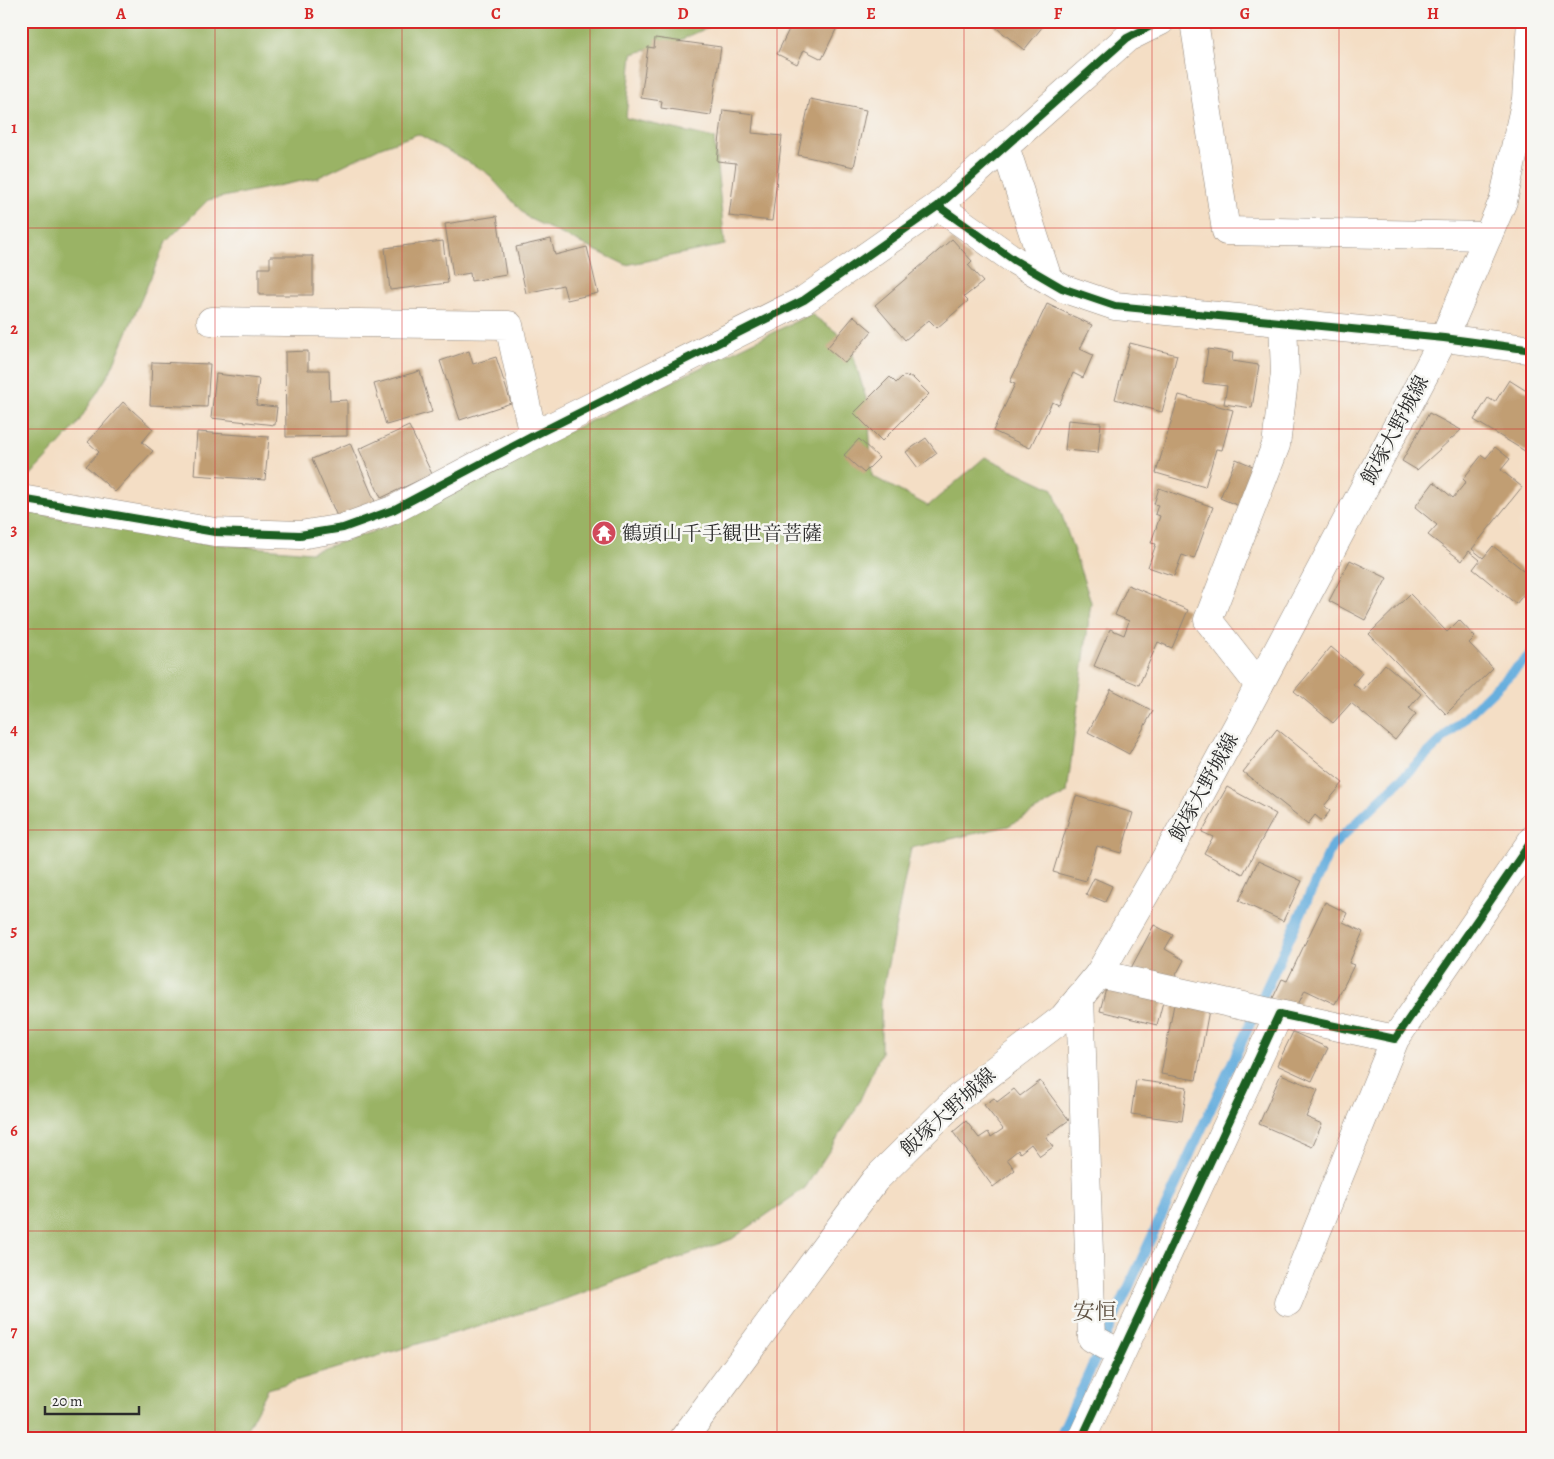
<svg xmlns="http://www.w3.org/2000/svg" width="1554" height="1459" font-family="Alegreya,'Noto Serif JP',serif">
<rect width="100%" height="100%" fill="#f6f6f2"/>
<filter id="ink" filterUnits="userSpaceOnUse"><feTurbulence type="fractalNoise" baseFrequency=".02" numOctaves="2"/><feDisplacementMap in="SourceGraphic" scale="10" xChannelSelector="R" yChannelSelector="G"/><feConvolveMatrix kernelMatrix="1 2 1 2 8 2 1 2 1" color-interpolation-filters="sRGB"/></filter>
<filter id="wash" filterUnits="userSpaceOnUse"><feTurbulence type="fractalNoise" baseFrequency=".0096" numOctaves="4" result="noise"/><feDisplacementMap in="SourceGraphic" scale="20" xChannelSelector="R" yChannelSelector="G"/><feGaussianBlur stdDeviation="1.12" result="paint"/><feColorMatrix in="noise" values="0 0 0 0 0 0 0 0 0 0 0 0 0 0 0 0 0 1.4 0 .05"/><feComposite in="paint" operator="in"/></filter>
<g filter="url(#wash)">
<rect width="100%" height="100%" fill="#f4dec5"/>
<path fill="#9ab365" stroke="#626f48" d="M 21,21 L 722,21 L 676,42 L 632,54 L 626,118 L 714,138 L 725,245 L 626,265 L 528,218 L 486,172 L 418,134 L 381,147 L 317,178 L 208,200 L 166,242 L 110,372 L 76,426 L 27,479 L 21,479 Z
M 811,314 L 849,341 L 868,405 L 872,476 L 928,506 L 985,457 L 1053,489 L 1091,602 L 1067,793 L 1008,826 L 911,848 L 881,999 L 881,1053 L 855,1111 L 805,1188 L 732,1239 L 551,1304 L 268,1389 L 242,1438 L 21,1438 L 21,511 L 202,543 L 311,552 L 384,528 L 535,448 Z"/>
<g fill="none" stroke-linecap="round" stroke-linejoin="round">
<path stroke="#67afde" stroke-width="10" d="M 1059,1438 L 1332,846 L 1533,652"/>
</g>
<g id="blocks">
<path fill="#c19e73" d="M 793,21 L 840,21 L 822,59 L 804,50 L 797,64 L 777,54 Z
M 988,21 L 1047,21 L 1024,50 Z
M 655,38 L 721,47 L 711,115 L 661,108 L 662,101 L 641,98 L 648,47 L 654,48 Z
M 810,99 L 866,110 L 854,167 L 798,155 Z
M 723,110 L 754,114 L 752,133 L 782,136 L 772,221 L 729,216 L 736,163 L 717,161 Z
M 497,216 L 506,275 L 471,281 L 470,273 L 453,276 L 445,224 Z
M 551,239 L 555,255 L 587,247 L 598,293 L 567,300 L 563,285 L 526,293 L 516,247 Z
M 952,239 L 972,261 L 968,265 L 983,282 L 964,297 L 968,301 L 937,328 L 929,320 L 905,340 L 875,305 Z
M 443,241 L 448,283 L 390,290 L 385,248 Z
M 270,256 L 313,256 L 313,295 L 259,295 L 259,268 L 270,268 Z
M 1047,304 L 1092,325 L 1080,349 L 1093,355 L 1083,378 L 1073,373 L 1059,405 L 1052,402 L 1030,448 L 993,431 L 1015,384 L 1010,382 Z
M 854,316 L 872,331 L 845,363 L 827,348 Z
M 1130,343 L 1177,355 L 1162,412 L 1115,399 Z
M 1208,349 L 1233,353 L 1232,361 L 1259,365 L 1252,408 L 1224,404 L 1227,386 L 1203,383 Z
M 308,351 L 308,370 L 329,370 L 330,401 L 347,400 L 347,436 L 286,437 L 285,352 Z
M 469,351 L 473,364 L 496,357 L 511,403 L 460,420 L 440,361 Z
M 152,362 L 210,364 L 207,407 L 150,405 Z
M 420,371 L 432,412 L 386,425 L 374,384 Z
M 216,374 L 259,379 L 256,405 L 277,407 L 275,425 L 211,418 Z
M 903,376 L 912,377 L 929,394 L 882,441 L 854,413 L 890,377 L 896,383 Z
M 1509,380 L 1533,395 L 1533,456 L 1474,420 L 1488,398 L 1495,402 Z
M 1179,395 L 1233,410 L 1222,450 L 1216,449 L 1205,487 L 1156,473 Z
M 123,402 L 153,429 L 142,442 L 153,451 L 115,492 L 86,466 L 99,452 L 88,442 Z
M 1429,413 L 1461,430 L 1417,470 L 1402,461 Z
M 1068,420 L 1101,423 L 1098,453 L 1065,450 Z
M 409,426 L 432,474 L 381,498 L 359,449 Z
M 197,432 L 269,437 L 265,480 L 194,475 Z
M 926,438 L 937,453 L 918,468 L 906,452 Z
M 859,439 L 879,458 L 864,473 L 844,455 Z
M 350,443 L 376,504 L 339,521 L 312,459 Z
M 1495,447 L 1510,459 L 1501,470 L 1522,487 L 1472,549 L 1483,558 L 1493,546 L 1533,578 L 1533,583 L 1516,604 L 1473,569 L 1480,560 L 1469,551 L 1462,561 L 1428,535 L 1437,525 L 1415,507 L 1434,482 L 1453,498 L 1466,482 L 1463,479 L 1482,455 L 1486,458 Z
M 1236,459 L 1262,470 L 1246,509 L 1220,498 Z
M 1159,488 L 1213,507 L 1194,559 L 1182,555 L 1174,576 L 1148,567 L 1156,544 L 1151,543 L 1160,516 L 1155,514 L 1158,505 L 1154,504 Z
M 1350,560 L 1387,578 L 1365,620 L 1329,601 Z
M 1128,585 L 1188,610 L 1172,648 L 1158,642 L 1139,685 L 1094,666 L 1110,629 L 1124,635 L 1129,621 L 1115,615 Z
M 1410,594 L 1447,632 L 1459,620 L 1475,637 L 1469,643 L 1493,668 L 1446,714 L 1369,634 Z
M 1331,647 L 1362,673 L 1353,684 L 1362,691 L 1385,664 L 1421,694 L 1409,708 L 1416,714 L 1395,740 L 1351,703 L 1333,723 L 1294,691 Z
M 1111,689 L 1153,711 L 1129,754 L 1088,732 Z
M 1277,729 L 1343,783 L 1324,806 L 1330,811 L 1322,821 L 1315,815 L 1308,824 L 1243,772 Z
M 1227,787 L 1276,814 L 1243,874 L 1204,853 L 1213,837 L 1202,832 Z
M 1076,796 L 1133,813 L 1121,853 L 1097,846 L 1086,881 L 1053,872 Z
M 1258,861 L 1302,881 L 1283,921 L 1239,901 Z
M 1094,878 L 1112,886 L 1105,902 L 1086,894 Z
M 1325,902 L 1347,913 L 1343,922 L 1363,932 L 1349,963 L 1354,965 L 1335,1004 L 1305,990 L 1296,1009 L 1273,998 L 1282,979 L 1287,981 Z
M 1154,925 L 1173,935 L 1165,949 L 1184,960 L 1169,988 L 1131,968 Z
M 1107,984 L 1164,998 L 1157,1025 L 1100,1011 Z
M 1174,1004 L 1209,1010 L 1196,1080 L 1161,1074 Z
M 1293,1032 L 1328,1048 L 1312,1081 L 1277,1065 Z
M 1281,1074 L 1318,1090 L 1306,1117 L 1322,1124 L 1312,1147 L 1259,1124 Z
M 1136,1080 L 1187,1087 L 1182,1121 L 1131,1114 Z
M 1040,1081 L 1069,1120 L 1046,1137 L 1053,1147 L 1040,1156 L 1031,1144 L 1020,1153 L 1018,1150 L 1007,1159 L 1015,1170 L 993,1187 L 953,1132 L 966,1121 L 979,1138 L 988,1132 L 991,1137 L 1003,1129 L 984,1105 L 994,1098 L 997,1102 L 1014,1089 L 1020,1096 Z"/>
</g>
</g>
<g filter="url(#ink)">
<use href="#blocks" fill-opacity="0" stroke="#908478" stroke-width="1"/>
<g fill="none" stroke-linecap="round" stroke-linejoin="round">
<defs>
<path id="minor" d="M 1194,21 L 1226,231 L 1488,236
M 1005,146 L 1048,279
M 938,206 L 1014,260 L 1062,288 L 1115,306 L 1444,338 L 1533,350
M 211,321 L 509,325 L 533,436
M 21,499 L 215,532 L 300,535 L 343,528 L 393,510 L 533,436 L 804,300 L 938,206 L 1127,38 L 1161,21
M 1259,685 L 1208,620 L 1276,445 L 1285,373 L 1283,322
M 1099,974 L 1279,1014
M 1080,997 L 1092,1338 L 1121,1354
M 1288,1302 L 1395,1039
M 1082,1438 L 1279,1014 L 1395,1039 L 1533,839"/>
<path id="major" d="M 684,1438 L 875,1180 L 958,1098 L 1063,1018 L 1099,974 L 1163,863 L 1239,723 L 1444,338 L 1503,201 L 1526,99 L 1531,21"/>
</defs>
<use href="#minor" stroke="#908478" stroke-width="29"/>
<use href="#major" stroke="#908478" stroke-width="29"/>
<use href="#minor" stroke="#fff" stroke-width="28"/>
<use href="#major" stroke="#fff" stroke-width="28"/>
<defs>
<path id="cycleway" d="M 938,206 L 1014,260 L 1062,288 L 1115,306 L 1444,338 L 1533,350
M 21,499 L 215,532 L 300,535 L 343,528 L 393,510 L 533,436 L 804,300 L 938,206 L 1127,38 L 1161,21
M 1082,1438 L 1279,1014 L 1395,1039 L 1533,839"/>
</defs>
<use href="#cycleway" stroke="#f6f6f2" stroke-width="11"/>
<use href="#cycleway" stroke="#1b5e20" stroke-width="8"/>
</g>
</g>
<path fill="none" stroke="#d62828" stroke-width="1" stroke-opacity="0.55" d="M 215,21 L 215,1438M 402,21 L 402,1438M 590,21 L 590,1438M 777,21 L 777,1438M 964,21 L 964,1438M 1152,21 L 1152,1438M 1339,21 L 1339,1438M 21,228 L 1533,228M 21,429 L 1533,429M 21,629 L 1533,629M 21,830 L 1533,830M 21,1030 L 1533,1030M 21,1231 L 1533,1231"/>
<defs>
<symbol id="temple-disc" viewBox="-11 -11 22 22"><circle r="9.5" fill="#d1495b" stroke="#f6f6f2"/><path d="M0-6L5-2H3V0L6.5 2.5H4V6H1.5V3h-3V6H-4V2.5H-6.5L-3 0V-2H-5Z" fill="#fff"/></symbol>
</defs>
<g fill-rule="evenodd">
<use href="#temple-disc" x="590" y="519" width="28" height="28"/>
</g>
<g text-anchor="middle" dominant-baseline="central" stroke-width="5" stroke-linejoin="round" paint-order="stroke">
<g font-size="20" fill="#2b2b2b" stroke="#f6f6f2">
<text transform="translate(1395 430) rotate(-62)">飯塚大野城線</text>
<text transform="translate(1204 787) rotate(-61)">飯塚大野城線</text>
<text transform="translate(948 1112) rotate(-42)">飯塚大野城線</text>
</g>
<g font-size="20" fill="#2b2b2b" stroke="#f6f6f2" text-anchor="start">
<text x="622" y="533">鶴頭山千手観世音菩薩</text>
</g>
<g font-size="22" fill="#605344" stroke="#f6f6f2">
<text x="1095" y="1312">安恒</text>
</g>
</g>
<rect width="1554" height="1459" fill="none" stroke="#f6f6f2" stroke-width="55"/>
<path d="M45 1406v8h94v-8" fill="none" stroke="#2b2b2b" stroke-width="2.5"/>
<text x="52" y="1406" font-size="15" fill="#2b2b2b" stroke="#f6f6f2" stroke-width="4" paint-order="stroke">20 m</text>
<rect x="28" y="28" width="1498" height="1404" fill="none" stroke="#d62828" stroke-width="2"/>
<g font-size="16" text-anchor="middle" font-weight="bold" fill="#d62828">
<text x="121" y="19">A</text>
<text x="309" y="19">B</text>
<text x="496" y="19">C</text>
<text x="683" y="19">D</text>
<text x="871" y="19">E</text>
<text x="1058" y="19">F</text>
<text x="1245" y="19">G</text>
<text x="1433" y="19">H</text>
<text x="14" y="133">1</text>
<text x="14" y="334">2</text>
<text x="14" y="535">3</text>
<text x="14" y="735">4</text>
<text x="14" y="936">5</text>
<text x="14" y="1136">6</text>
<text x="14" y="1337">7</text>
</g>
</svg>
